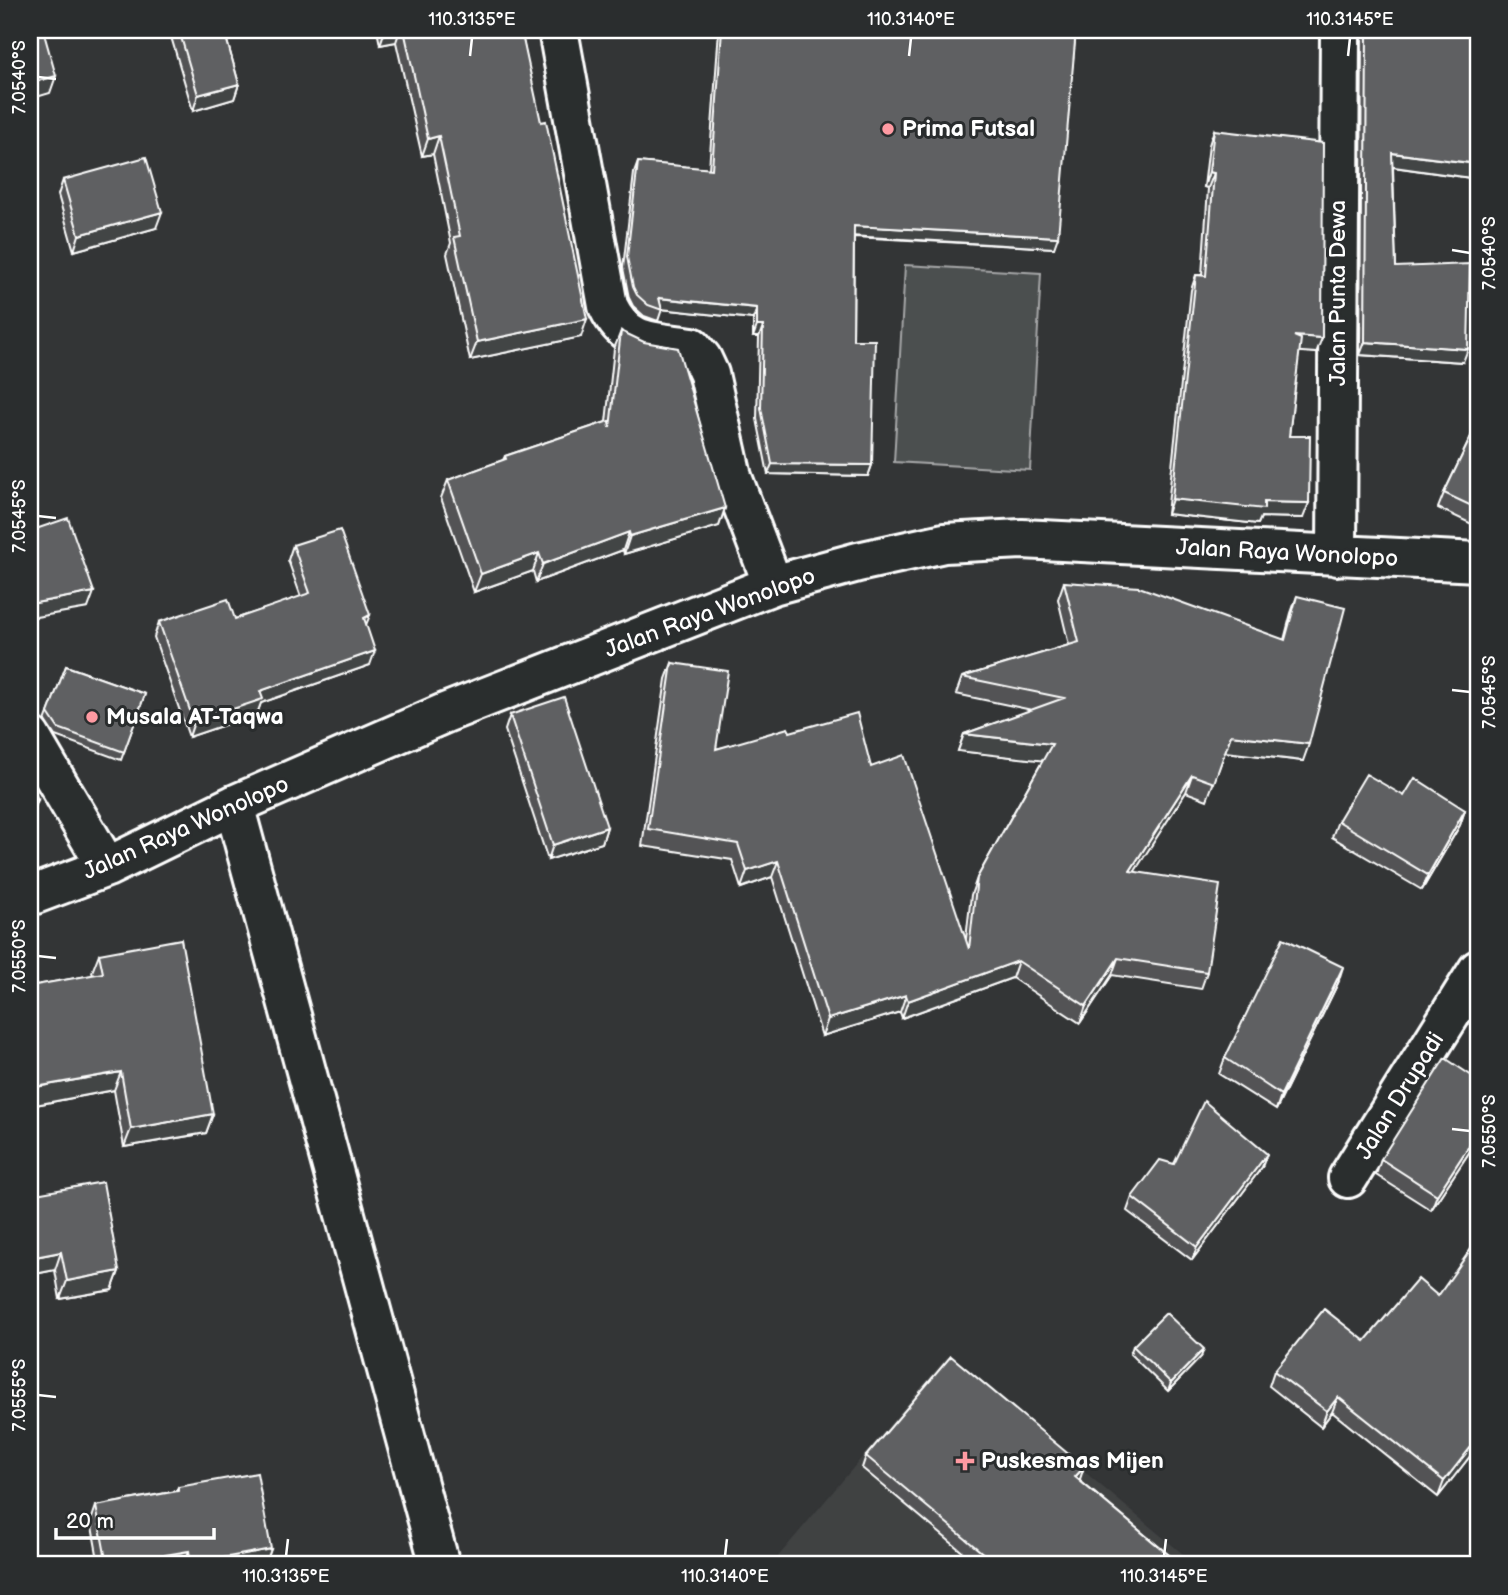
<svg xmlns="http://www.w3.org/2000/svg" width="1508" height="1595" font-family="'Balsamiq Sans',sans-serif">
<rect width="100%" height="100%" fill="#333536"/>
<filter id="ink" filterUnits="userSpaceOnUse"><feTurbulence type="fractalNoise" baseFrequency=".0143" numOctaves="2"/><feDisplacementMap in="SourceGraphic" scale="14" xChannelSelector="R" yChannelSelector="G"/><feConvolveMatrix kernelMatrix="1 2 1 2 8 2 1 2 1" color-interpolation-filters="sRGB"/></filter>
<g filter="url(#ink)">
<path fill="#404243" d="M 947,1357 L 1196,1565 L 771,1565 Z"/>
<path fill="#4c4f50" stroke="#a6a7a8" stroke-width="2" d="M 905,265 L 1041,273 L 1030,470 L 894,462 Z"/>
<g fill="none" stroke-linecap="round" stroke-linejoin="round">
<defs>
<path id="minor" d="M 558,30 L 608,306 C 627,346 653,341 692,347 L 702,359 L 709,374 L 732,477 L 773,585
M 1337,556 L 1340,30
M 30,736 L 107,867
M 234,805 L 440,1565
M 30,896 L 107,867 L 234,805 L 445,713 L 773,585 L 858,562 L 944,543 L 1022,539 L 1478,562
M 1348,1178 L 1478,970"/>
</defs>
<use href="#minor" stroke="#fff" stroke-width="44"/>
<use href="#minor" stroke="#2a2d2e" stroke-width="38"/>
</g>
<path fill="#525354" stroke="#fff" stroke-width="2" d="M 169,30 L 224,30 L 239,84 L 234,99 L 193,111 Z
M 377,30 L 521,30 L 581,337 L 470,360 L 447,254 L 451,243 L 433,154 L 422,156 L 396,42 L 380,45 Z
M 719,30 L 1076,30 L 1054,248 L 854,237 L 853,340 L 872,465 L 868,476 L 768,474 L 757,419 L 759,337 L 753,337 L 753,319 L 662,309 L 658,321 L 644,316 L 633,306 L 629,298 L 623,268 L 634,173 L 638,162 L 709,169 Z
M 1362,30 L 1478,30 L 1478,179 L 1393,167 L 1396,267 L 1463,362 L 1360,355 Z
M 1214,130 L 1316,353 L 1299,351 L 1289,436 L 1303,518 L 1261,517 L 1258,524 L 1167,514 L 1191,290 L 1196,275 L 1202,275 L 1208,188 L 1204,187 L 1209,145 Z
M 63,180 L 156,228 L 74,251 L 58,195 Z
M 621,331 L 725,508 L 719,526 L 624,554 L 623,550 L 536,582 L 533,571 L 474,592 L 441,498 L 448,480 L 503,460 L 505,456 L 606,422 L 614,349 Z
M 1478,422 L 1478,527 L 1438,508 L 1444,493 Z
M 293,545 L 366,625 L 370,665 L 261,703 L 257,714 L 189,737 L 154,637 L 159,622 L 235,619 L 301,597 L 288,560 Z
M 1064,582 L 1284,640 L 1291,613 L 1297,596 L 1303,761 L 1225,752 L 1207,800 L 1186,792 L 1134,871 L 1207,972 L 1201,989 L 1112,975 L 1080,1023 L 1012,978 L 902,1018 L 900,1012 L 822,1036 L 772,877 L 741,888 L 732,860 L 642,846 L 666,679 L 672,663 L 716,749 L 790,732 L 871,767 L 966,939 L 971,895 L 977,878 L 1043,760 L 958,751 L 964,734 L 1032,710 L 956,694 L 962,677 L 1069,645 L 1058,599 Z
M 66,666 L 145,694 L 121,760 L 55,736 L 45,721 Z
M 510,715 L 607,827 L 602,843 L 548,860 L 505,730 Z
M 1404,796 L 1465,810 L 1460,825 L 1422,890 L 1332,837 L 1338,821 Z
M 99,954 L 213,1114 L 206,1133 L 124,1147 L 114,1090 L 30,1106 L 30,986 L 93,975 L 92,972 Z
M 1338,983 L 1276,1110 L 1219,1074 L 1225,1058 Z
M 1478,1139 L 1431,1210 L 1376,1175 L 1381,1159 Z
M 1174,1164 L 1262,1167 L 1192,1260 L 1127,1211 L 1132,1197 Z
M 30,1195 L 119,1271 L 112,1290 L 60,1299 L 55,1270 L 30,1275 Z
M 1133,1346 L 1201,1357 L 1168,1391 L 1130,1354 Z
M 1274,1371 L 1478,1446 L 1438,1497 L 1332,1412 L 1321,1427 L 1269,1386 Z
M 866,1456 L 1084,1467 L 1079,1480 L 1181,1565 L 978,1565 L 862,1468 Z
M 178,1487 L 271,1549 L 265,1565 L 99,1565 L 91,1521 L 96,1506 L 176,1491 Z"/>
<path fill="#424445" stroke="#fff" stroke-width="2" d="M 385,30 L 400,30 L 396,42 L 380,45 Z
M 56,76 L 50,93 L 30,99 L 30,83 Z
M 239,84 L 234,99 L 193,111 L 198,95 Z
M 439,136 L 433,154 L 422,156 L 428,139 Z
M 1392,153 L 1478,164 L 1478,179 L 1387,166 Z
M 1209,172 L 1214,173 L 1208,188 L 1204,187 Z
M 162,212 L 156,228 L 74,251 L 79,235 Z
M 854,226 L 1058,237 L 1054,248 L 850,236 Z
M 659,298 L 757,308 L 753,319 L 661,309 Z
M 587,319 L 581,337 L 470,360 L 477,342 Z
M 757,326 L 763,326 L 759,337 L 753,337 Z
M 1294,336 L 1322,338 L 1316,353 L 1288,351 Z
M 1365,342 L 1468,349 L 1463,362 L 1360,355 Z
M 772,464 L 872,465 L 868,476 L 768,474 Z
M 1172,499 L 1264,502 L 1309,503 L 1303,518 L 1261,517 L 1258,524 L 1167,514 Z
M 725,508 L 719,526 L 624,554 L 630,536 Z
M 629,532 L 623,550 L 536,582 L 543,564 Z
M 539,553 L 533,571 L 474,592 L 481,574 Z
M 94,592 L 88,608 L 30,618 L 30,604 Z
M 370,615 L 364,630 L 364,618 Z
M 375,651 L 370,665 L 261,703 L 257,714 L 189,737 L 194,722 L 260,691 Z
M 964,734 L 1052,744 L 1046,761 L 958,751 Z
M 1231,735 L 1309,744 L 1303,761 L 1225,752 Z
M 1192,775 L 1186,792 L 1124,888 L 1130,871 Z
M 38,800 L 32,815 L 30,816 L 30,803 Z
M 1465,810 L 1460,825 L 1422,890 L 1428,875 Z
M 607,827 L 602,843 L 548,860 L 553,845 Z
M 778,861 L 772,877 L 741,888 L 747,871 Z
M 1118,958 L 1112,975 L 1080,1023 L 1086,1006 Z
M 1018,961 L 1012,978 L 902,1018 L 908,1001 Z
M 1343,967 L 1338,983 L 1276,1110 L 1281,1095 Z
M 906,995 L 900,1012 L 822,1036 L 828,1019 Z
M 121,1072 L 114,1090 L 30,1106 L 30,1088 Z
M 213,1114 L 206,1133 L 124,1147 L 131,1129 Z
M 1478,1132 L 1478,1139 L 1431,1210 L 1437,1195 Z
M 1267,1154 L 1262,1167 L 1192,1260 L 1197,1247 Z
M 61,1252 L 55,1270 L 30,1275 L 30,1258 Z
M 119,1271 L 112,1290 L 60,1299 L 67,1281 Z
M 1204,1349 L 1201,1357 L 1168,1391 L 1171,1383 Z
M 1338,1397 L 1332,1412 L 1321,1427 L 1327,1411 Z
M 1478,1438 L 1478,1446 L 1438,1497 L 1444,1481 Z
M 1084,1467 L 1080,1479 L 1071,1489 L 1075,1477 Z
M 271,1549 L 265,1565 L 190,1565 L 191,1564 Z
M 189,1551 L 184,1565 L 111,1565 Z"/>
<path fill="#5f6162" stroke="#fff" stroke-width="2" d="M 30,30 L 43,30 L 56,76 L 30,83 Z
M 179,30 L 224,30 L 239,84 L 198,95 Z
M 404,30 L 521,30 L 541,122 L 546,121 L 587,319 L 477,342 L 454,237 L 460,236 L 439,136 L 428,139 Z
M 722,30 L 1076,30 L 1058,237 L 854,226 L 853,340 L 875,340 L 872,465 L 772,464 L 761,408 L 763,326 L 757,326 L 757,308 L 659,298 L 662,310 L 648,305 L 637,295 L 633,287 L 627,257 L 638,162 L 712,169 Z
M 1367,30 L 1478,30 L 1478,164 L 1392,153 L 1396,267 L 1470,264 L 1468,349 L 1365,342 Z
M 1214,130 L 1323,143 L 1322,338 L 1294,336 L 1301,339 L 1289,436 L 1310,436 L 1309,503 L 1264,502 L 1264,509 L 1172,499 L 1196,275 L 1206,276 L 1214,173 L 1209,172 Z
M 146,157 L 162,212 L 79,235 L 63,180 Z
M 621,331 L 644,342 L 678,348 L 725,508 L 630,536 L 629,532 L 543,564 L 539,553 L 481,574 L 448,480 L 506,459 L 505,456 L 609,421 L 610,428 Z
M 1478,422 L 1478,509 L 1444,493 Z
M 68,518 L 94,592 L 30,604 L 30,521 L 33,530 Z
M 340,530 L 370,615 L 364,618 L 375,651 L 260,691 L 263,699 L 194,722 L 159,622 L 228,599 L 235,619 L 310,593 L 293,545 Z
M 1064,582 L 1139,587 L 1285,640 L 1297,596 L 1345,608 L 1309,744 L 1231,735 L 1214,783 L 1192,775 L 1130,871 L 1220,885 L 1207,972 L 1118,958 L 1086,1006 L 1018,961 L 908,1001 L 906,995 L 828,1019 L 778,861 L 747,871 L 738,844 L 648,829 L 672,663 L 728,671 L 716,749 L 788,728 L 790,732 L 857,713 L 871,767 L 904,755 L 969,949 L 977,878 L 1052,744 L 964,734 L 1064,698 L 962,677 L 1079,642 Z
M 66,666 L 145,694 L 124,752 L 58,728 L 48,713 Z
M 564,697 L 607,827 L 553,845 L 510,715 Z
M 1366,774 L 1404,796 L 1415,778 L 1465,810 L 1428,875 L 1338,821 Z
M 30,780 L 38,800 L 30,803 Z
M 1283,938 L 1343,967 L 1281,1095 L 1225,1058 Z
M 181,939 L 213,1114 L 131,1129 L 121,1072 L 30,1088 L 30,986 L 103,973 L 99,954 Z
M 1445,1058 L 1478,1080 L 1478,1132 L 1437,1195 L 1381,1159 Z
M 1204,1101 L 1267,1154 L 1197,1247 L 1132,1197 L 1160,1160 L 1174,1164 Z
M 103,1182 L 119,1271 L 67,1281 L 61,1252 L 30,1258 L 30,1195 Z
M 1478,1239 L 1478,1438 L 1444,1481 L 1338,1397 L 1327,1411 L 1274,1371 L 1324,1309 L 1365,1341 L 1418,1279 L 1438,1296 Z
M 1166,1313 L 1204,1349 L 1171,1383 L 1133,1346 Z
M 951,1356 L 1084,1467 L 1075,1477 L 1181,1565 L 997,1565 L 866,1456 Z
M 257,1473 L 271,1549 L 191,1564 L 189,1551 L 107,1565 L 96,1506 L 178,1491 L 178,1487 Z"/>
</g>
<path fill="none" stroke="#fff" stroke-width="2.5" d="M 470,56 L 472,38M 909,56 L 911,38M 1348,56 L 1350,38M 38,77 L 56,79M 1452,250 L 1470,253M 38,516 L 56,518M 1452,690 L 1470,692M 38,956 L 56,958M 1452,1129 L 1470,1131M 38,1395 L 56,1397M 286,1556 L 288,1539M 725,1556 L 727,1539M 1164,1556 L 1166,1539"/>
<g fill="#ff9aa2" stroke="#2a2d2e" stroke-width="2.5">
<circle cx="888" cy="129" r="7"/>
<circle cx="92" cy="717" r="7"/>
<path d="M961.5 1450.5h7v7h7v7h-7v7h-7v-7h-7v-7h7z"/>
</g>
<g text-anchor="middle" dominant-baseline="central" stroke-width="6" stroke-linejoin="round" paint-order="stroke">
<g font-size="23" font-weight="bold" fill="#fff" stroke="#2a2d2e" text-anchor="start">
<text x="902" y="129">Prima Futsal</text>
<text x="106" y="717">Musala AT-Taqwa</text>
<text x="981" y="1461">Puskesmas Mijen</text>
</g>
<g font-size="23" fill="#fff" stroke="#2a2d2e">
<text transform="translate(1338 293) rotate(-90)">Jalan Punta Dewa</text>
<text transform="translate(1287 553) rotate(3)">Jalan Raya Wonolopo</text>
<text transform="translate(710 613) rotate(-20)">Jalan Raya Wonolopo</text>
<text transform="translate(186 828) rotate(-24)">Jalan Raya Wonolopo</text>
<text transform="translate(1400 1096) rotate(-58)">Jalan Drupadi</text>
</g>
</g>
<rect width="1508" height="1595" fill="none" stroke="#2a2d2e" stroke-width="77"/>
<path d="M56 1528v10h158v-10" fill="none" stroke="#ffffff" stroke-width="3.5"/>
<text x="66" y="1528" font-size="21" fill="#ffffff" stroke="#2a2d2e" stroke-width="5" paint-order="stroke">20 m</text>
<rect x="38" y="38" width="1432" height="1518" fill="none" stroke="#fff" stroke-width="2.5"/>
<g font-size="18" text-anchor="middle" fill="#fff">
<text x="472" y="25">110.3135°E</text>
<text x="911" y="25">110.3140°E</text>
<text x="1350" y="25">110.3145°E</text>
<text transform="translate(19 77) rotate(-90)" y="6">7.0540°S</text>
<text transform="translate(1489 253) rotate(-90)" y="6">7.0540°S</text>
<text transform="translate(19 516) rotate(-90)" y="6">7.0545°S</text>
<text transform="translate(1489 692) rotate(-90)" y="6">7.0545°S</text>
<text transform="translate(19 956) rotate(-90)" y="6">7.0550°S</text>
<text transform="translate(1489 1131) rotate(-90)" y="6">7.0550°S</text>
<text transform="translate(19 1395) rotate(-90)" y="6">7.0555°S</text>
<text x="286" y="1582">110.3135°E</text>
<text x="725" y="1582">110.3140°E</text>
<text x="1164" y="1582">110.3145°E</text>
</g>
</svg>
